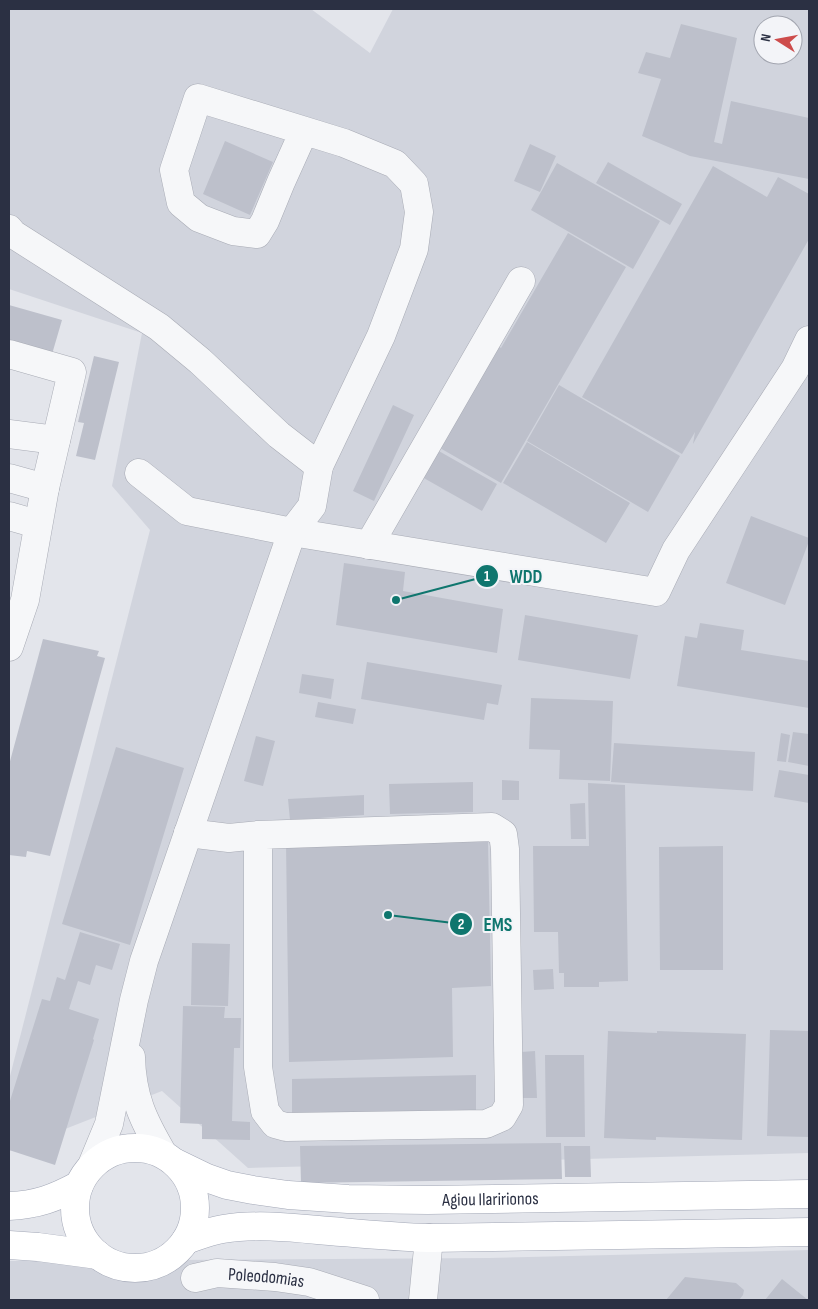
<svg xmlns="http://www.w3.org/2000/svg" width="818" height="1309" font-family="'Sofia Sans Condensed',sans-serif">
<rect width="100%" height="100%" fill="#e3e5eb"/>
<path fill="#d1d4dd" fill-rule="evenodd" d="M 9,9 L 311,9 L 370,53 L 393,9 L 809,9 L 809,1153 L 248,1168 L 162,1091 L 9,1151 L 9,1080 L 150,530 L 112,486 L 142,333 L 9,289 ZM 763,25 L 793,25 L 793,55 L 763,55 Z
M 809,1250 L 809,1300 L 9,1300 L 9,1261 L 489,1258 Z"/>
<path fill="#bdc0cb" d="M 681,24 L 737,38 L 714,142 L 722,144 L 731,101 L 809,118 L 809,179 L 690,156 L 642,136 L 661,79 L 638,73 L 646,52 L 670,58 Z
M 225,141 L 273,162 L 250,215 L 203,194 Z
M 530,144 L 556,156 L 540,192 L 514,181 Z
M 608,162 L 682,204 L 670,225 L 596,183 Z
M 557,163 L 660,221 L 633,269 L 531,210 Z
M 713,166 L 767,197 L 778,177 L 809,194 L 809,239 L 693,444 L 695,432 L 682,454 L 582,397 Z
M 568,233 L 626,267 L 501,483 L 433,444 L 492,343 L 501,348 Z
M 9,305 L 62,320 L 50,361 L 9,349 Z
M 94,356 L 119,362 L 95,460 L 76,456 L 84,423 L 78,422 Z
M 559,385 L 680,456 L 648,512 L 527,441 Z
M 393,405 L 414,415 L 374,501 L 353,491 Z
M 527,442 L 630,503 L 606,543 L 503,483 Z
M 437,450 L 497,484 L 482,511 L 422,477 Z
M 751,516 L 809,538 L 809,541 L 785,605 L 726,583 Z
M 344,563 L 405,572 L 403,591 L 503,609 L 497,653 L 336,625 Z
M 525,615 L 638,635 L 630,679 L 518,660 Z
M 700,623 L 744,630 L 741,650 L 809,661 L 809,708 L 677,686 L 685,636 L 697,638 Z
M 43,639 L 99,651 L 97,656 L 105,658 L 50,856 L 27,851 L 26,857 L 9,855 L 9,765 Z
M 367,662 L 502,685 L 498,705 L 487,703 L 484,720 L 361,699 Z
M 302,674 L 334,679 L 331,699 L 299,693 Z
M 531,698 L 613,701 L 610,781 L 559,779 L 560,750 L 529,749 Z
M 318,702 L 356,709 L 353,724 L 315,717 Z
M 793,732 L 809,734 L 809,766 L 788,762 Z
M 781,733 L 790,735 L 786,762 L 777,761 Z
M 256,736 L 275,741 L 263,786 L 244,781 Z
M 614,743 L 755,752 L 753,791 L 611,782 Z
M 116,747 L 184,768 L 130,945 L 62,924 Z
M 779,770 L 809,775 L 809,803 L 774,797 Z
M 502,780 L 519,781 L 519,800 L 502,800 Z
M 473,782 L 473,812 L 390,814 L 389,784 Z
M 588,783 L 625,785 L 628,981 L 599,982 L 599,987 L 564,987 L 564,973 L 559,973 L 558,932 L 534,932 L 533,846 L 589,846 Z
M 364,795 L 364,815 L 290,820 L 288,799 Z
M 585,803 L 586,839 L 571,839 L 570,804 Z
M 488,842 L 491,986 L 452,988 L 453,1057 L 289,1062 L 286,843 Z
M 723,846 L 723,970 L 660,970 L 659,847 Z
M 80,932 L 120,944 L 112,970 L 96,965 L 90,985 L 78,981 L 69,1009 L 99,1019 L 93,1039 L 94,1040 L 55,1165 L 9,1150 L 9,1104 L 42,999 L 50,1001 L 57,977 L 65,980 Z
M 192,943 L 230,944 L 228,1006 L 191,1005 Z
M 553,969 L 554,989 L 534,990 L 533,970 Z
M 183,1006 L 225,1007 L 224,1018 L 241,1018 L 240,1048 L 234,1048 L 232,1121 L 250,1122 L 250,1140 L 202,1139 L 202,1124 L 180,1123 Z
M 770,1030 L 809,1031 L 809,1137 L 767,1136 Z
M 608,1031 L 657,1033 L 657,1031 L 746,1034 L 742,1140 L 656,1137 L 656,1140 L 604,1138 Z
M 535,1051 L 537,1098 L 523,1098 L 521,1052 Z
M 545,1055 L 584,1055 L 585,1137 L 546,1137 Z
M 476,1075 L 476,1110 L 292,1114 L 292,1079 Z
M 561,1143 L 562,1179 L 301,1183 L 300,1146 Z
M 564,1146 L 590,1146 L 591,1177 L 565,1177 Z
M 685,1277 L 736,1283 L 744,1290 L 743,1295 L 739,1300 L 666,1300 Z
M 782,1279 L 808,1300 L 765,1300 Z"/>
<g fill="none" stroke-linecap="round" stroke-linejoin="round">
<defs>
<g id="minor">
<path d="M 9,229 L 13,234 L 159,327 L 200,361 L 279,435 L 319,466"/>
<path d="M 9,354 L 72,372 L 45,488 L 25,600 L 9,647"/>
<path d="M 9,434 L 56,440"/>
<path d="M 139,473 L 187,511 L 292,532 L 656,592 L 676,550 L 795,369 L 809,340"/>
<path d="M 9,478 L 45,488"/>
<path d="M 9,516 L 37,524"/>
<path d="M 369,545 L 521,281"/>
<path d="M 188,833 L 229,838 L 258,835 L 492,827 L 503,834 L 505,849 L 509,1105 L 502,1117 L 486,1124 L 286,1127 L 275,1124 L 265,1111 L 258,1067 L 258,835"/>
<path d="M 131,1057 C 132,1097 143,1120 163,1154"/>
<path d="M 92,1165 L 109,1124 L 134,1000 L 144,961 L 292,532 L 312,506 L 319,466 L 381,336 L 414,249 L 419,212 L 414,184 L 395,164 L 344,143 L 198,98 L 174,170 L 181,203 L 199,218 L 233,231 L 257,234 L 265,221 L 281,182 L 304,131"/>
<path id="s1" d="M 195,1278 L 217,1273 L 275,1277 L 309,1282 L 365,1300"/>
<path d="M 423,1300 L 429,1238"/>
</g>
<g id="major">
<circle cx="135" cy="1208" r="60"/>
<path id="s2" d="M 176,1163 L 207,1178 L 227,1185 L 253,1190 L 288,1195 L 348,1199 L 428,1200 L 809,1194"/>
<path d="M 9,1206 C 37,1205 55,1198 79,1185"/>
<path d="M 186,1240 C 198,1236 210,1231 223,1229 C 254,1224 287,1227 318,1230 C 355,1233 392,1237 429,1238 L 809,1232"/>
<path d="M 9,1245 L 38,1247 L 98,1255"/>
</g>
</defs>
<use href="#minor" stroke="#a8abb5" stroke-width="29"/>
<use href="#major" stroke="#a3a8b7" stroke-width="29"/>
<use href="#minor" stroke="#f6f7f9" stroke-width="28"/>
<use href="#major" stroke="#fff" stroke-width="28"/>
</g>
<g text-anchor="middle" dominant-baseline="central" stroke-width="4" stroke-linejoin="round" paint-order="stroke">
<g font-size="18" fill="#2b3043" stroke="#f3f4f8">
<text stroke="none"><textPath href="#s2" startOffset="320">Agiou Ilaririonos</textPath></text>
<text stroke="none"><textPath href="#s1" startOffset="72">Poleodomias</textPath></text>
</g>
</g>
<path fill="none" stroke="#0f766e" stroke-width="2" d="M396 600L487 576M388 915L461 924"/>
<g fill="#0f766e" stroke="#f3f4f8" stroke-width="2">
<circle cx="396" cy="600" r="5"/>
<circle cx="388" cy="915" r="5"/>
<circle cx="487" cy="576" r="12"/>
<circle cx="461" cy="924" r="12"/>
</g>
<g font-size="15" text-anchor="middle" font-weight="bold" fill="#fff">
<text x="487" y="581">1</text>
<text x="461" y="929">2</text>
</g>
<g font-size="19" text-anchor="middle" font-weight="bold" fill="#0f766e" stroke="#f3f4f8" stroke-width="4" stroke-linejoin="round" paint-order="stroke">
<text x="526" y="583">WDD</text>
<text x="498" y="931">EMS</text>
</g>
<rect width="818" height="1309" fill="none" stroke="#2b3043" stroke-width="20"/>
<g transform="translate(778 40) rotate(281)"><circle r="24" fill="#f3f4f8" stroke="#a3a6b0"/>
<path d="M0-4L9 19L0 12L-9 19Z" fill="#cd4c4c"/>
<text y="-8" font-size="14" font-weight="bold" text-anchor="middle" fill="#2b3043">N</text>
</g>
</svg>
